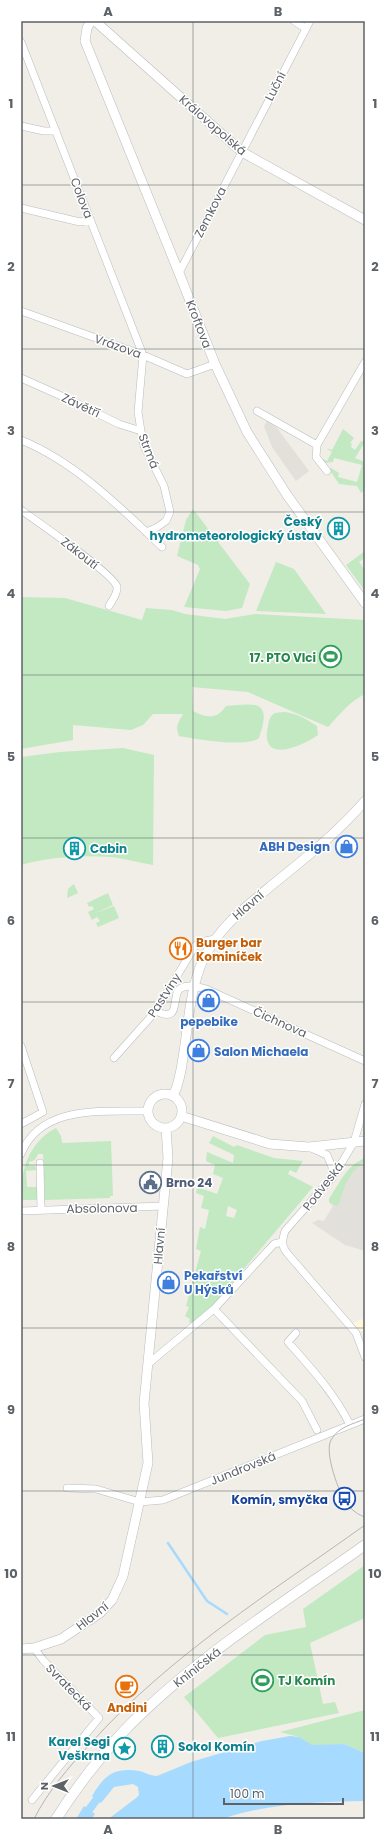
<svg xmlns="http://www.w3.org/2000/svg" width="386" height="1840" font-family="Poppins,sans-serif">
<rect width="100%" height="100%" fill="#f0eee6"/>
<path fill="#fff6dc" d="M 365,1318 L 365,1331 L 360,1331 L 353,1323 Z"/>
<path fill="#e1e0da" d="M 267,421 L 277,428 L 309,471 L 296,481 L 272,447 L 264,426 Z
M 365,1158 L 365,1251 L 345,1245 L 312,1223 L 318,1220 L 324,1221 L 333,1206 L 329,1202 L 329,1199 L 348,1171 L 353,1165 Z"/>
<path fill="#c2e9c2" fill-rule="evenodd" d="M 343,429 L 354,438 L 350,443 L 352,444 L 351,447 L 355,450 L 361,441 L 365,442 L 355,458 L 365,462 L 365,490 L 361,493 L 357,486 L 339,484 L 329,469 L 331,468 L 339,473 L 338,477 L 357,482 L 362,465 L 334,458 L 333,462 L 324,463 L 321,458 L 327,461 L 332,452 L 326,448 L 332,450 Z
M 193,509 L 250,584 L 242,608 L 226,611 L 184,607 L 200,569 L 198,565 L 177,556 L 186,520 Z
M 365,551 L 365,558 L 359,562 L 365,570 L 365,591 L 346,565 Z
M 276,562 L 294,569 L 326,614 L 256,611 Z
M 21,597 L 65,598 L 142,620 L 146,608 L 172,610 L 185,614 L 225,619 L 255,614 L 365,620 L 365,694 C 350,701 339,715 328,727 L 248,692 L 192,687 L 193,711 C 206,718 217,720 226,706 C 257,703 272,700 259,738 C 247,748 195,739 179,736 C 175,726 178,723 183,714 L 153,714 L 143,725 L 131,730 L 73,725 L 73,740 L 21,749 Z
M 283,712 C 297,713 306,719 317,726 L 318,735 C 301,747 259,765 268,726 C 269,720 270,716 275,713 Z
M 123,748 L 154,755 L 153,865 C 139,863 124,858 110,857 C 80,855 50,857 21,865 L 21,757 L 60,752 Z
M 74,884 L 78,893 L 67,898 L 68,889 Z
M 108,893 L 113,905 L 96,913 L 114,906 L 119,918 L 98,927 L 96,923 L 100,921 L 97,917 L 92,920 L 88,912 L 94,909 L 92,906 L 89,907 L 87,903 Z
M 56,1128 L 61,1136 L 62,1143 L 111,1141 L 113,1196 L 110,1196 L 110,1198 L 45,1200 L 43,1154 L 38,1154 L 35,1160 L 29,1162 L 29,1166 L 35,1166 L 37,1170 L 26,1171 L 27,1187 L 39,1187 L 39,1200 L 23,1200 C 18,1172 30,1141 56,1128 Z
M 213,1136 L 234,1147 L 237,1145 L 274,1158 L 303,1161 L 296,1173 L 290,1170 L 288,1174 L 313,1187 L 227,1289 L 223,1288 C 222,1303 202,1314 191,1323 L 189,1322 L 190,1319 L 185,1316 L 189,1307 L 186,1306 L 201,1251 L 196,1249 L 200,1227 L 205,1229 L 209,1210 L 201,1208 L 204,1196 L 196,1193 L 197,1187 L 217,1194 L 223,1178 L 213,1174 L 215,1165 L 206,1161 L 207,1152 L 233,1163 L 234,1155 L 209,1143 ZM 228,1206 L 237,1210 L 234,1218 L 226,1216 Z
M 365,1158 L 365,1162 C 349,1170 344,1188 339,1204 L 336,1206 L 329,1202 L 329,1199 C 339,1184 347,1165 365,1158 Z
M 365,1565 L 365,1618 L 310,1643 L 323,1704 L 335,1702 L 339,1713 L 218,1738 L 184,1697 L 265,1635 L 306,1627 L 303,1609 Z
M 365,1710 L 365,1753 L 344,1744 L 312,1746 L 299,1737 L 280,1732 Z"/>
<path fill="#a7daff" d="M 290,1736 L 299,1737 L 312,1745 L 344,1744 L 365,1753 L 365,1801 C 317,1802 268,1803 222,1819 L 106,1819 L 111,1817 L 136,1798 L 139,1795 L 138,1787 L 133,1784 L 114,1787 L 101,1803 L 92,1796 C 104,1776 113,1767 139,1771 C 145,1772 150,1776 157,1776 L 191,1762 L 262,1741 Z
M 84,1806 L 95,1814 L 92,1818 L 76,1819 Z"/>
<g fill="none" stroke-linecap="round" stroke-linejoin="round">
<path stroke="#a7daff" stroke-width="2.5" d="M 168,1543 L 207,1601 L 227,1614"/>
<path stroke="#a7daff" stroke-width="8" d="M 82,1819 L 103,1791"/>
<defs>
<path id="minor" d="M 294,21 L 305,28
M 21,42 L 143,355 L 138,412 L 141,431 L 144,446 L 164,486 L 170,512 L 166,521 L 156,528 L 146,532
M 21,126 L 44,131 L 56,131
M 21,208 L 80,222 L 90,220
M 179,273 L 310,21
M 21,311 L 143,355 L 187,374 L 215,364
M 21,378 L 68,399 L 119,424 L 141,431
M 257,411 L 317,445 L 316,457 L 327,471
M 21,440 C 75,462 120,507 162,547
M 317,445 L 365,362
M 21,510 C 35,520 115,575 117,587 C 118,593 112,601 109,606
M 156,1011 C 183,1025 170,993 181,988 C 189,984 199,987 206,989 L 365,1061
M 21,1046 L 43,1112 L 21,1124
M 114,1058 L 156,1011 L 195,946 L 200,942 L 215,939
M 365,1104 L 354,1142 L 335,1174 L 285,1231 C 282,1241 281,1245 287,1253 L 356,1333 L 365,1357
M 309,1147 L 327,1155 L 332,1167 L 332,1178
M 21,1154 C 41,1104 104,1112 147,1111
M 40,1163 L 41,1210
M 21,1211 L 163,1206
M 214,1309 L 302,1401 L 317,1430
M 296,1333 L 288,1342 C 311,1368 335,1394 350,1425
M 148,1364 L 214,1309 L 274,1244 L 282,1242
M 67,1488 L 96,1489 L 140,1502 L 163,1500 L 365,1419
M 32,1800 L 99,1718 L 43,1660 L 34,1648"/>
<path id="tertiary" d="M 91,21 L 87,28 L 85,41 L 179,273 L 215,364 L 247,432 L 287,495 L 365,603
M 95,21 L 242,152 L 365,220
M148 1111a17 17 0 1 1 34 0a17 17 0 1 1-34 0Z
M 173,1096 C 179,1084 181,1071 183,1058 C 188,1027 190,988 203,960 C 219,926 249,904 277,881 C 308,856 339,831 365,801
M 181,1116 L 270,1144 L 309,1147 L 365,1141
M 21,1649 L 34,1648 L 61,1639 L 100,1613 L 112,1600 L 123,1576 L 148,1463 L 144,1403 L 168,1158 L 166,1128"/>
<path id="secondary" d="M 56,1819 C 76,1788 98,1759 123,1732 C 193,1659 282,1604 365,1545"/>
</defs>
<use href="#minor" stroke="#b8bcc0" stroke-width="8"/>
<use href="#tertiary" stroke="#b8bcc0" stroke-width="10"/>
<use href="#secondary" stroke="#b9bdc2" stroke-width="11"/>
<use href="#minor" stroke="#fff" stroke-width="7"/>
<use href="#tertiary" stroke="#fff" stroke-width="9"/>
<use href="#secondary" stroke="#fff" stroke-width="10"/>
<path stroke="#b5b6b7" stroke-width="1" d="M 365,1419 C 353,1424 338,1427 331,1440 C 324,1453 339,1493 347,1504 C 352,1510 358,1515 365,1517
M 34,1819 C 48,1791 69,1767 90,1744 C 169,1656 270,1593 365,1525"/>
</g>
<path fill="none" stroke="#5d6267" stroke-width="1" stroke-opacity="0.55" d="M 193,21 L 193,1819M 21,185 L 365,185M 21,349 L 365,349M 21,512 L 365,512M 21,675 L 365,675M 21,838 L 365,838M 21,1002 L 365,1002M 21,1165 L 365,1165M 21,1328 L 365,1328M 21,1491 L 365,1491M 21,1655 L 365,1655"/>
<defs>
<symbol id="building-ring" viewBox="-11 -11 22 22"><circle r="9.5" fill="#fff" stroke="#0f9aa8" stroke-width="1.5"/><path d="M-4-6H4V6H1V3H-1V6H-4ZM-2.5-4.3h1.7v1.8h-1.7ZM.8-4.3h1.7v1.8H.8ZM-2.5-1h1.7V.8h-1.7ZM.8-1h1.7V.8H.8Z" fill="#0f9aa8"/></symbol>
<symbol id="stadium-ring" viewBox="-11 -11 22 22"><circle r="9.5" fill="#fff" stroke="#2e9e5b" stroke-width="1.5"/><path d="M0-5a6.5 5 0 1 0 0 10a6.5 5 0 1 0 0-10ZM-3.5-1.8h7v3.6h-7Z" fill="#2e9e5b"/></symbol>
<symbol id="shop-ring" viewBox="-11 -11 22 22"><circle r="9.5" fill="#fff" stroke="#3f7fe0" stroke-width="1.5"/><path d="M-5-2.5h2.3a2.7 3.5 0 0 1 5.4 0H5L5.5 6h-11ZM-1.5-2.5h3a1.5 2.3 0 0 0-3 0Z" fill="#3f7fe0"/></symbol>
<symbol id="restaurant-ring" viewBox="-11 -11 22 22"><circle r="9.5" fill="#fff" stroke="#e8710a" stroke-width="1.5"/><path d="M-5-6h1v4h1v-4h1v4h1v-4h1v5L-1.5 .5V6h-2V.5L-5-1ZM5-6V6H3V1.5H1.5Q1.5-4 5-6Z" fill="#e8710a"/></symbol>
<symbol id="civic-ring" viewBox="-11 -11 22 22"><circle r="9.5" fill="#fff" stroke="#5c6f8a" stroke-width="1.5"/><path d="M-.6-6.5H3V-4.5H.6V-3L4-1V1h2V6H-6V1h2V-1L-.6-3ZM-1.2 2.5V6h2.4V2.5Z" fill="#5c6f8a"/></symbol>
<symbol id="bus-ring" viewBox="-11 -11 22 22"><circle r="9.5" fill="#fff" stroke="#1a4fb4" stroke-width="1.5"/><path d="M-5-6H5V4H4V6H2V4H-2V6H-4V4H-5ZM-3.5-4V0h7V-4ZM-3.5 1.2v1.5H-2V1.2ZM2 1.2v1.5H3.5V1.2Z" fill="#1a4fb4"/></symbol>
<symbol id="cafe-ring" viewBox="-11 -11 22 22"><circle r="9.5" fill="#fff" stroke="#e8710a" stroke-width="1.5"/><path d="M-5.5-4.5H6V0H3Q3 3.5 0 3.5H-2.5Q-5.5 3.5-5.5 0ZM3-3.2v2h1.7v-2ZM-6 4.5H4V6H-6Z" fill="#e8710a"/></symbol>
<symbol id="sight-ring" viewBox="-11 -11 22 22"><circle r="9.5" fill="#fff" stroke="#0f9aa8" stroke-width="1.5"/><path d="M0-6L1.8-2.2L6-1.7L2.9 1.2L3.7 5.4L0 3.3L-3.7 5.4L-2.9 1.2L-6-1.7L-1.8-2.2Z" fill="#0f9aa8"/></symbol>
</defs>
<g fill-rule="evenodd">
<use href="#building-ring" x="326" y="516" width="25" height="25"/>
<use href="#stadium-ring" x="318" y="644" width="25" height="25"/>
<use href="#shop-ring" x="334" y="834" width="25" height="25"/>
<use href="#building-ring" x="62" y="836" width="25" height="25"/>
<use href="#restaurant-ring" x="168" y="936" width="25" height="25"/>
<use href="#shop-ring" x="196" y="988" width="25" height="25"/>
<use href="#shop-ring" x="186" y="1038" width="25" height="25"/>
<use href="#civic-ring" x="138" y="1170" width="25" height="25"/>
<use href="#shop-ring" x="156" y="1270" width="25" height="25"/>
<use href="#bus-ring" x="332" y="1486" width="25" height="25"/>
<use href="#stadium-ring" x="250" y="1668" width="25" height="25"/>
<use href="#cafe-ring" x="114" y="1674" width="25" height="25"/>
<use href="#building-ring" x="150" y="1734" width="25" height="25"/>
<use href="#sight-ring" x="112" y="1736" width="25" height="25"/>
</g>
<g text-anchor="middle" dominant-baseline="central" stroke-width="3" stroke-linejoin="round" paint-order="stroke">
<g font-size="12" fill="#5d6267" stroke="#fff">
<text transform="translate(275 86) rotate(-63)">Luční</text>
<text transform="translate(213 125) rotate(41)">Královopolská</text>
<text transform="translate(82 198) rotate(69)">Colova</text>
<text transform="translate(210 212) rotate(-63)">Zemkova</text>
<text transform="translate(199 324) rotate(69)">Kroftova</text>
<text transform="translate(118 346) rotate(20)">Vrázova</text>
<text transform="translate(81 405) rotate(25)">Závětří</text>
<text transform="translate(149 451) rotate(69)">Strmá</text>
<text transform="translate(80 553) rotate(38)">Zákoutí</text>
<text transform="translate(248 905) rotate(-41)">Hlavní</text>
<text transform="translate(164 995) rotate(-57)">Pastviny</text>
<text transform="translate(280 1022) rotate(24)">Čichnova</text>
<text transform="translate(323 1186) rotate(-52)">Podveská</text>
<text transform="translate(102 1208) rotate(-1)">Absolonova</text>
<text transform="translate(159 1246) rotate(-85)">Hlavní</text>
<text transform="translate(243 1468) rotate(-22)">Jundrovská</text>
<text transform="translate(92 1616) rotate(-38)">Hlavní</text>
<text transform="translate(197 1667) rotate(-38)">Kníničská</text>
<text transform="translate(69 1687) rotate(46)">Svratecká</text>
</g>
<g font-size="12" font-weight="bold" fill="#0d838f" stroke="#fff" text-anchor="end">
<text x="322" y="521">Český<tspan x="322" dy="14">hydrometeorologický ústav</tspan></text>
<text x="90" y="848" text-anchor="start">Cabin</text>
<text x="110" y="1741">Karel Segi<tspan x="110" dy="14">Veškrna</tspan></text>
<text x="178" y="1746" text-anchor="start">Sokol Komín</text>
</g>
<g font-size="12" font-weight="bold" fill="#27864d" stroke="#fff" text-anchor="end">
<text x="316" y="657">17. PTO Vlci</text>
<text x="278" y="1680" text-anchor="start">TJ Komín</text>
</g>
<g font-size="12" font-weight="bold" fill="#366cbe" stroke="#fff" text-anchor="start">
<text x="330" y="846" text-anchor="end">ABH Design</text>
<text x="209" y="1021" text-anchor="middle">pepebike</text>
<text x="214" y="1051">Salon Michaela</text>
<text x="184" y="1275">Pekařství<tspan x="184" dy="14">U Hýsků</tspan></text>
</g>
<g font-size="12" font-weight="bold" fill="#c56008" stroke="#fff" text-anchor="start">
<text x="196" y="942">Burger bar<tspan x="196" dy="14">Kominíček</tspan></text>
<text x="127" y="1707" text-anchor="middle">Andini</text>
</g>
<g font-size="12" font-weight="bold" fill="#4e5e75" stroke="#fff" text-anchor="start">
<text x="166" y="1182">Brno 24</text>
</g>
<g font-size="12" font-weight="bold" fill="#164399" stroke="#fff" text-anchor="end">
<text x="328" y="1499">Komín, smyčka</text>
</g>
</g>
<rect width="386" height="1840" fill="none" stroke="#ffffff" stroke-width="44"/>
<g transform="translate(54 1786) rotate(270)" stroke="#ffffff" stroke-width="3" paint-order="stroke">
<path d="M0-3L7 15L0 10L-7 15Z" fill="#5d6267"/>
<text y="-6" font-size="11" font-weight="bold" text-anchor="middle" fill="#5d6267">N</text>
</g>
<path d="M224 1798v6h119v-6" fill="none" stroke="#5d6267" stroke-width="2"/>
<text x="230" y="1798" font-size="12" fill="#5d6267" stroke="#ffffff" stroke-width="3" paint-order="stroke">100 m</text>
<rect x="22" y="22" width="342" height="1796" fill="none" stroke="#5d6267" stroke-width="1.5"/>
<g font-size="13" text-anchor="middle" font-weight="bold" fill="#5d6267">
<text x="108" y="16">A</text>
<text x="278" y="16">B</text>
<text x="11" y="108">1</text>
<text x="375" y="108">1</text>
<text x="11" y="271">2</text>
<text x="375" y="271">2</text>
<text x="11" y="435">3</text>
<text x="375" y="435">3</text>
<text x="11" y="598">4</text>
<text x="375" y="598">4</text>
<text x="11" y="761">5</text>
<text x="375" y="761">5</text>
<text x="11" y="925">6</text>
<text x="375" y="925">6</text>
<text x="11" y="1088">7</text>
<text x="375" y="1088">7</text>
<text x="11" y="1251">8</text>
<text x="375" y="1251">8</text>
<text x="11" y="1414">9</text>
<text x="375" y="1414">9</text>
<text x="11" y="1578">10</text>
<text x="375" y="1578">10</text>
<text x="11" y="1741">11</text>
<text x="375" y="1741">11</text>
<text x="108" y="1834">A</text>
<text x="278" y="1834">B</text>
</g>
</svg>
